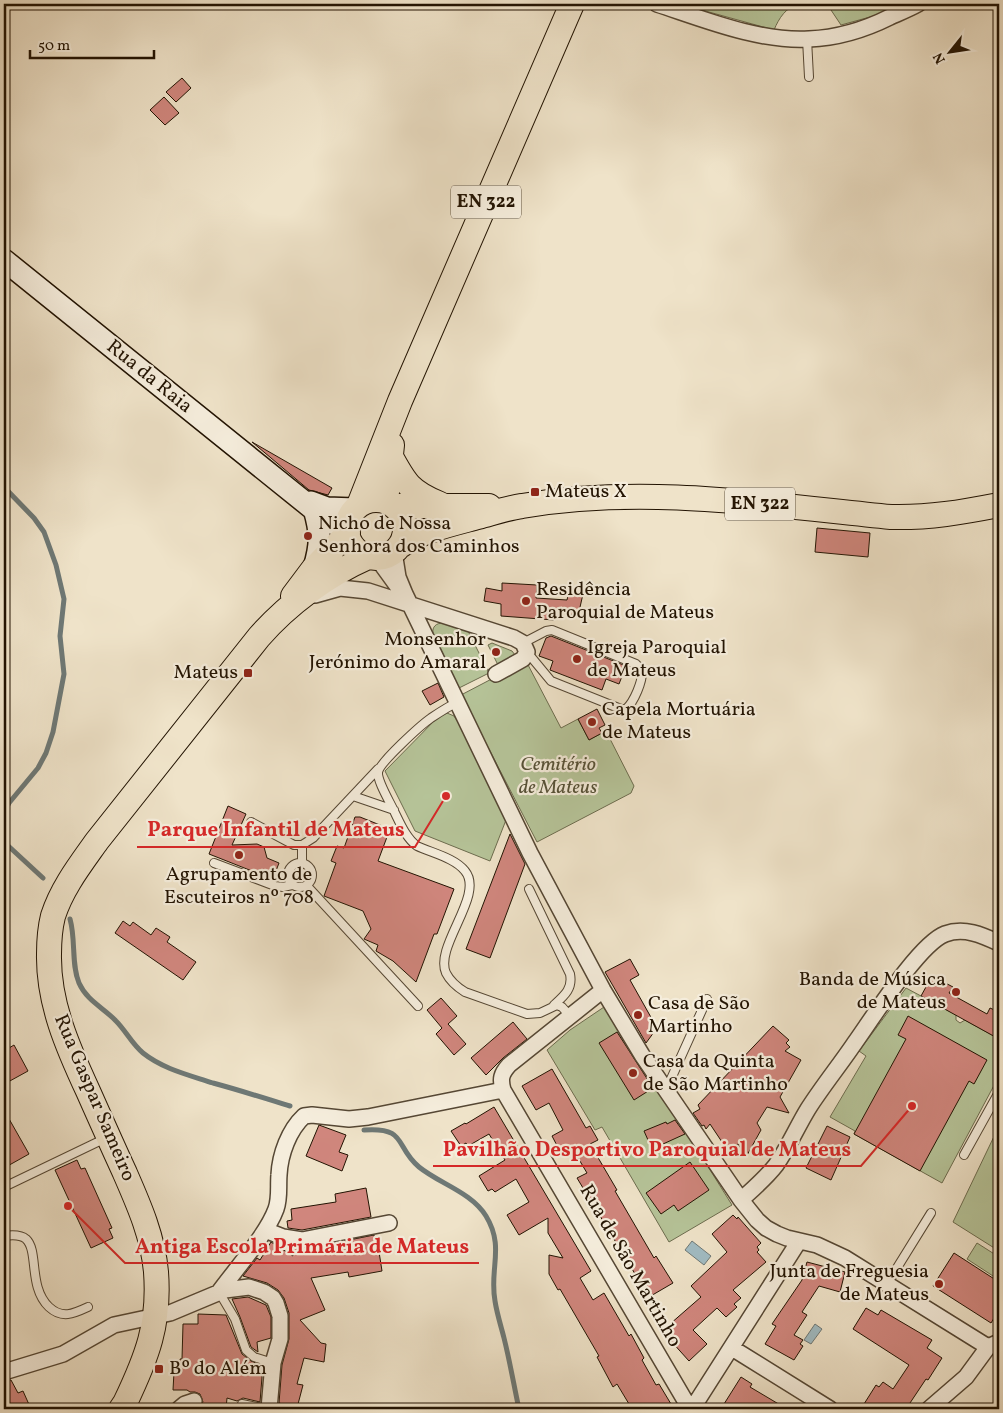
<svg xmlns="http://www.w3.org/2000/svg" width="1003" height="1413" font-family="Vollkorn,serif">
<rect width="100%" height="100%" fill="#efe3c9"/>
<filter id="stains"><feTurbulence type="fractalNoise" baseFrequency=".004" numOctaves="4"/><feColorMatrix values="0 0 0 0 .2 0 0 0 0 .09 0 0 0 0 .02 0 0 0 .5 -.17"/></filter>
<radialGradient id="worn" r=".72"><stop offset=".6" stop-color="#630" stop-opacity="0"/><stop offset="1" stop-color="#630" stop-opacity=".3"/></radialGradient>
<path fill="#b6c499" stroke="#6c6c4e" d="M 680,4 L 799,4 C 786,7 779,18 774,30 Z
M 822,4 L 903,4 L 881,14 L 841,25 L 829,7 Z
M 443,623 L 468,631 L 489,673 L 459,688 L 433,633 C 432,627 436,623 443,623 Z
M 492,643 L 512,651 L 515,655 L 499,667 L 488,645 Z
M 526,661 L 561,728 L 578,719 L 589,740 L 606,731 L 634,786 L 631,793 L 537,842 L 461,695 Z
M 447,713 L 454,716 L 458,722 L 506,820 L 490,861 L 415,831 L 385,771 L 438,717 Z
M 906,988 L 951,1012 L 959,1009 L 956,1015 L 956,1020 L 960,1023 L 965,1020 L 999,1039 L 999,1076 L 942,1183 L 854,1134 L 855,1131 L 830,1117 L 866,1056 L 859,1051 Z
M 607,1005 L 732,1205 L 669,1242 L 602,1127 L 595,1130 L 547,1050 L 570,1030 Z
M 999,1126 L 999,1251 L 953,1222 Z
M 977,1243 L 999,1257 L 999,1266 L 993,1276 L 967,1259 Z"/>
<path fill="#a0bbc2" stroke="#6e7875" d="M 692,1241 L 711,1256 L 704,1265 L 685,1250 Z
M 815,1324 L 822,1329 L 811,1344 L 804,1340 Z"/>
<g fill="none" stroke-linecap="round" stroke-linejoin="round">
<path stroke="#6e7875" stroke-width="5" d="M 4,487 L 34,518 L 44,532 L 56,565 L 64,599 L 60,636 L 64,674 L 53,732 L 46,753 L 38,768 L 9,803 L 4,812
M 4,842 L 43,878
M 70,919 C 76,940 71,964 79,983 C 87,1001 104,1008 116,1021 C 126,1031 132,1044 143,1053 C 163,1069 189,1075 213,1083 C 239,1090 264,1098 290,1106
M 364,1130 C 408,1127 394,1146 419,1167 C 440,1184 471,1192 486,1216 C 505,1247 489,1269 495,1301 C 497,1314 501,1326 504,1338 C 510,1362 514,1386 519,1409"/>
</g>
<path fill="#d0867d" stroke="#221302" d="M 182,78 L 191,88 L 176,102 L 166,92 Z
M 164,97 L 179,113 L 165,125 L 150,110 Z
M 252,442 L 332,488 L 328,495 L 309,490 Z
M 817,528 L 870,533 L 868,557 L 815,552 Z
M 502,583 L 537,585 L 536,598 L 567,600 L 569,591 L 583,594 L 578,616 L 555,611 L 554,620 L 501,616 L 501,604 L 484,601 L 486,588 L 502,591 Z
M 551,636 L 626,666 L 619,684 L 606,679 L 602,690 L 550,670 L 553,661 L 539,656 L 546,638 Z
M 438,683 L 444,697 L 430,705 L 422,691 Z
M 597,709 L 605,725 L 599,728 L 602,733 L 589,740 L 578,719 Z
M 228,806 L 246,814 L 232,845 L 257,844 L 264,847 L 267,858 L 279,863 L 274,876 L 258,870 L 257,873 L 209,854 Z
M 355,817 L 360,817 L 390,829 L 378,861 L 454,889 L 437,934 L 434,934 L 416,982 L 393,961 L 376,951 L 378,945 L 364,939 L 371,929 L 363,911 L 324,896 L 336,863 L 331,861 L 337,846 L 344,848 Z
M 510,834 L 525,864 L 490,958 L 466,949 Z
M 123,921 L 130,926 L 133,922 L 151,935 L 156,928 L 170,937 L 167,942 L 196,962 L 183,980 L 115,933 Z
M 630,959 L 639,975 L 630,980 L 657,1028 L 646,1043 L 605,972 Z
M 932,976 L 953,987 L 949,993 L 987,1014 L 990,1008 L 999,1012 L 999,1039 L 921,996 Z
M 441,998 L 457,1016 L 448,1024 L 466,1044 L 454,1055 L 436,1034 L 442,1028 L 427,1010 Z
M 908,1016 L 987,1060 L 974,1084 L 969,1081 L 920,1171 L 854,1134 L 906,1039 L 898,1035 Z
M 513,1022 L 527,1039 L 503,1058 L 486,1075 L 471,1058 Z
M 773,1026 L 789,1040 L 786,1043 L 790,1047 L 785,1051 L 801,1060 L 780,1097 L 789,1113 L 767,1107 L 757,1123 L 761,1130 L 746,1157 L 738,1144 L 728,1151 L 710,1124 L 706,1129 L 704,1125 L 702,1126 L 693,1113 L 700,1109 L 698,1105 Z
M 617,1032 L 653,1088 L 634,1100 L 599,1043 Z
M 14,1045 L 28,1071 L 8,1082 L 4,1073 L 4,1051 Z
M 552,1069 L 586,1128 L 590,1126 L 598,1140 L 590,1144 L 617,1190 L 615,1191 L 654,1258 L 656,1256 L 673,1283 L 649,1297 L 577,1178 L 587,1173 L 574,1151 L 563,1157 L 552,1136 L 563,1130 L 549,1103 L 536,1110 L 522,1086 Z
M 494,1107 L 591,1271 L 580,1278 L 593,1300 L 604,1293 L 629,1336 L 631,1334 L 644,1358 L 642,1360 L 656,1385 L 659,1384 L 674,1409 L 632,1409 L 617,1384 L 613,1387 L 597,1357 L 599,1356 L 560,1289 L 558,1290 L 549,1274 L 549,1255 L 563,1258 L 548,1233 L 548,1218 L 519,1235 L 507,1215 L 529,1202 L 516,1179 L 495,1192 L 492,1189 L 488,1191 L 479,1176 L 505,1160 L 489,1134 L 468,1146 L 466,1143 L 461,1146 L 451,1131 L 465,1123 L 466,1124 Z
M 4,1110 L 29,1154 L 4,1168 Z
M 675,1120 L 685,1134 L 652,1149 L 644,1131 L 666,1122 L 667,1124 Z
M 319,1125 L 346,1135 L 339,1152 L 348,1155 L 342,1171 L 306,1156 Z
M 827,1126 L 850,1137 L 831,1180 L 806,1168 Z
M 77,1160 L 81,1169 L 85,1168 L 112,1228 L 109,1229 L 113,1238 L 91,1248 L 55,1170 Z
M 690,1162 L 709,1190 L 678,1211 L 674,1205 L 661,1214 L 646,1193 Z
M 366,1188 L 371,1217 L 302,1230 L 288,1228 L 287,1221 L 292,1220 L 291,1209 L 336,1202 L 335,1194 Z
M 733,1215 L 737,1219 L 738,1217 L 761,1243 L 757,1247 L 759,1250 L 757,1252 L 766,1262 L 733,1290 L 741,1298 L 734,1304 L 737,1307 L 726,1317 L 717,1308 L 693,1330 L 707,1344 L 689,1361 L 662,1331 L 701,1297 L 691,1286 L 727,1252 L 712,1234 Z
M 374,1235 L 375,1240 L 377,1239 L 382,1271 L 349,1277 L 348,1272 L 311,1278 L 325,1310 L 300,1320 L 321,1343 L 326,1344 L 324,1362 L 304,1358 L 297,1384 L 303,1385 L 297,1408 L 279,1403 L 282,1365 L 289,1339 L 289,1313 L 284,1298 L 278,1290 L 267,1283 L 243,1276 L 257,1258 L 260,1260 L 271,1242 L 293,1256 L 291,1248 L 304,1249 Z
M 954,1253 L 999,1282 L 999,1310 L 991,1323 L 933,1286 Z
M 807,1262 L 845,1272 L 840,1292 L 819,1286 L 802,1312 L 807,1315 L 794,1335 L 803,1340 L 800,1344 L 803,1346 L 794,1360 L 765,1344 L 776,1326 L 772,1324 L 802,1280 Z
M 248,1297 L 266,1305 L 271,1317 L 271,1338 L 257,1342 L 258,1352 L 251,1347 L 240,1317 L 232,1299 Z
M 866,1308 L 878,1315 L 881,1310 L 932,1340 L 927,1348 L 942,1358 L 928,1380 L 926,1379 L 906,1409 L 872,1409 L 864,1404 L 876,1385 L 879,1387 L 883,1382 L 893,1389 L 909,1365 L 853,1329 Z
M 198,1314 L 226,1315 L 242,1354 L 251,1361 L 260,1365 L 262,1377 L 260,1402 L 243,1398 L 237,1401 L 227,1398 L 226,1409 L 198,1409 L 203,1402 L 200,1394 L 195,1392 L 190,1392 L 187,1390 L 173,1390 L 174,1372 L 179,1373 L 180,1359 L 182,1359 L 183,1324 L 198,1324 Z
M 741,1377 L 752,1384 L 750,1387 L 787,1409 L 733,1409 L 724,1404 Z
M 11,1380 L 18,1393 L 23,1391 L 31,1409 L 4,1409 L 4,1381 Z"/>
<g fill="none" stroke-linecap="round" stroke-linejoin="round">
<defs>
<path id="service" d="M 807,39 L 809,77
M 523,643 L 546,631 L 552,630 L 636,664 L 642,670 C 643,681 634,702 626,709 L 621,709 L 551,681 L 527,652
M 458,702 C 449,706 440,712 431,718 C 421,725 380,762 378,772 C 377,781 390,802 394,811 C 400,823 406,838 417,846 C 432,853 455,858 465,871 C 485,895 434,946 446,973 C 450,981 457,987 465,992 L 527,1014 L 540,1013 L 557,1005 L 562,1007 L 570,1016
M 353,796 L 394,810
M 251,822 L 294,845 L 302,845 L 313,838 L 378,769
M288 875a12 12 0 1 1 24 0a12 12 0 1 1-24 0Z
M 214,863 L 275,886 L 283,887 L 292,885
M 302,863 L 302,845
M 307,886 L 418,1006
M 529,889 L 570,974 C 573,989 564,996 554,1005
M 666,1090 L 707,999
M 964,1155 L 999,1092
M 4,1187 L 106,1138
M 4,1236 C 11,1235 20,1234 26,1239 C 39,1251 28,1287 49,1307 C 62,1319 73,1314 88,1307
M 887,1284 L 931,1213
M 219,1292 L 235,1319 L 246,1350 L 254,1357 L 273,1363
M 242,1404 L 267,1409"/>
<path id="minor" d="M 657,4 C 703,19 759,42 809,39 C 837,38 866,29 890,17 C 899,13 909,9 918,4
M 394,552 L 398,577 L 405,594 L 530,853 L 603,990 L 642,1055 L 741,1200 L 757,1220 L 766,1228 L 777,1234 L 787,1238 L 817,1245 L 845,1258 L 988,1347 L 999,1342
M 377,558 L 398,587
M 315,595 L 340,588 L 368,591 L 514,638 L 523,643 L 527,652 L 523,659 L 496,674
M 603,990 L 509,1065 C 501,1074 500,1079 503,1090 L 690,1409
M 741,1200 C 753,1189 766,1178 776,1165 C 788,1148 797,1127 808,1109 C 822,1087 839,1066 854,1044 C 872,1019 919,944 945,934 C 964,927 982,935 999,943
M 265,1230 L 283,1237 L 302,1240 L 389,1223
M 219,1292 C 235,1270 267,1234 276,1209 C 280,1198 278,1187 279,1175 C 280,1154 289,1130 304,1116 L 312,1115 L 349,1119 L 368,1117 L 503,1090
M 732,1348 L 830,1409
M 4,1372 L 63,1354 L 114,1325 L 170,1313 L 225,1290 L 249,1287 L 264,1292 L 273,1298 L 276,1303 L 280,1316 L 280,1339 L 273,1363 L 269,1409
M 179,1409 L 185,1404 L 194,1401
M 692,1409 L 799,1241
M 929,1409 L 966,1377 L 988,1347"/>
<path id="secondary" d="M 4,260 L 323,517 L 348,532
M 311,502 L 327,508 L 355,509
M 314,568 C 321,544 321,533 314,509"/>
<path id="primary" d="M 390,455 C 405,483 410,492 440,504
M347 529a29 29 0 1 1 58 0a29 29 0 1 1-58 0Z
M 386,501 L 392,445
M 359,505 L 400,401 L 572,4
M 394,506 L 489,506
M 400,546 C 423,530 452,524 478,517 C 493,513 507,508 522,506 C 645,485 769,505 891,517 C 929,518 963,512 999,505
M 293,596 L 314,568 L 348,533
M 121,1409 L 125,1403 C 147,1357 160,1324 156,1272 C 153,1236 138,1203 124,1171 C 112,1145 100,1118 88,1091 C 68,1048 48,1003 49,954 C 49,942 50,928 53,916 C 62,888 80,865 97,841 L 259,637 C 288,604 327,575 368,557"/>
</defs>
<use href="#service" stroke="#554734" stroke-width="10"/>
<use href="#minor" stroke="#554734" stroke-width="18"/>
<use href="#secondary" stroke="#221302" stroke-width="24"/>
<use href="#primary" stroke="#221302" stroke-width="26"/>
<use href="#service" stroke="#f5eddc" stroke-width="8"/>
<use href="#minor" stroke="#f5eddc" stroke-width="15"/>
<use href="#secondary" stroke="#f5eddc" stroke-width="21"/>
<use href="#primary" stroke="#efe3c9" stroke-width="24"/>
</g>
<g fill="#8f2418" stroke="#f5eddc" stroke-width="2">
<rect x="530" y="487" width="10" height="10" rx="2.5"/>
<circle cx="308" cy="536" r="5"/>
<circle cx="526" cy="601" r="5"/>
<circle cx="496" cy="652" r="5"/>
<circle cx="577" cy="659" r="5"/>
<rect x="243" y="668" width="10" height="10" rx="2.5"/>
<circle cx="592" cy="722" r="5"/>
<circle cx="239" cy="855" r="5"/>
<circle cx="956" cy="992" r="5"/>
<circle cx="638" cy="1015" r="5"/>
<circle cx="633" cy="1073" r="5"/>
<circle cx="939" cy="1284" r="5"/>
<rect x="154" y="1364" width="10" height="10" rx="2.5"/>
</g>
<g text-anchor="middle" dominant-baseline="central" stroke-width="4.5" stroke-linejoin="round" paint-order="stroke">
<g fill="#f5eddc" stroke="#615443" stroke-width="1">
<rect x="451" y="185.5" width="70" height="33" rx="4"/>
<rect x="725" y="487.5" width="70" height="33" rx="4"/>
</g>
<g font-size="19" font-weight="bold" fill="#221302">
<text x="486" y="202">EN 322</text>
<text x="760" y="504">EN 322</text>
</g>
<g font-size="20" fill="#221302" stroke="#f5eddc">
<text transform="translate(149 377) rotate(39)">Rua da Raia</text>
<text transform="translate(94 1098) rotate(67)">Rua Gaspar Sameiro</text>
<text transform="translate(630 1266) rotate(60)">Rua de São Martinho</text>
</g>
<g font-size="20" fill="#221302" stroke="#f5eddc" text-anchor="start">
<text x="545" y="492">Mateus X</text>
<text x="318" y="524">Nicho de Nossa<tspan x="318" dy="23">Senhora dos Caminhos</tspan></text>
<text x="536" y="590">Residência<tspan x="536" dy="23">Paroquial de Mateus</tspan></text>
<text x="486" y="640" text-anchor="end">Monsenhor<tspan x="486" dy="23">Jerónimo do Amaral</tspan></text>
<text x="587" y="648">Igreja Paroquial<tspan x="587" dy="23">de Mateus</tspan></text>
<text x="238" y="673" text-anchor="end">Mateus</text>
<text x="602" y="710">Capela Mortuária<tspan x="602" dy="23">de Mateus</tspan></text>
<text x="239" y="875" text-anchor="middle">Agrupamento de<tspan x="239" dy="23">Escuteiros nº 708</tspan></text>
<text x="946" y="980" text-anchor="end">Banda de Música<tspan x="946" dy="23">de Mateus</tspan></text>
<text x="648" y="1004">Casa de São<tspan x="648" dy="23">Martinho</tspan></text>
<text x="643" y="1062">Casa da Quinta<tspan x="643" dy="23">de São Martinho</tspan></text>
<text x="929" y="1272" text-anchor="end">Junta de Freguesia<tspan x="929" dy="23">de Mateus</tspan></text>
<text x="169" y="1369">Bº do Além</text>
</g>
<g font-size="20" font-style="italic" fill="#565137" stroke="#f5eddc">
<text x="558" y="765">Cemitério<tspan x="558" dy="23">de Mateus</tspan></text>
</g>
</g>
<path fill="none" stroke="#d62828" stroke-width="2" d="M446 796L415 847H137M912 1106L861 1166H433M68 1206L125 1263H479"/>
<g fill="#d62828" stroke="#f5eddc" stroke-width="2">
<circle cx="446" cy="796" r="5"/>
<circle cx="912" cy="1106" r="5"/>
<circle cx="68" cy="1206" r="5"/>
</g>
<g font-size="21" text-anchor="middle" font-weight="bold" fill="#d62828" stroke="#f5eddc" stroke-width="4.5" stroke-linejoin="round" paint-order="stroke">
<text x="276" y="836">Parque Infantil de Mateus</text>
<text x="647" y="1156">Pavilhão Desportivo Paroquial de Mateus</text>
<text x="302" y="1253">Antiga Escola Primária de Mateus</text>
</g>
<rect width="1003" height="1413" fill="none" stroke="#efe3c9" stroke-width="20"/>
<rect x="5" y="5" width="993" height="1403" fill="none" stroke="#221302" stroke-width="2.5"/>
<rect x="10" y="10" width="983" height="1393" fill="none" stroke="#221302"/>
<g transform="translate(950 52) rotate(240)" stroke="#f5eddc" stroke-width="4" paint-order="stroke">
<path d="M0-4L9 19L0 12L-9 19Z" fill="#221302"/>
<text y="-8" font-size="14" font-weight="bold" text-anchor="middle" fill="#221302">N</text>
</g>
<path d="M30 50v8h124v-8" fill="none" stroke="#221302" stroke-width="2.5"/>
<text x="38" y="50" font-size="15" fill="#221302" stroke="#f5eddc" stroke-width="4" paint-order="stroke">50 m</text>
<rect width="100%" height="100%" filter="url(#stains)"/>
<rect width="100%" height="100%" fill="url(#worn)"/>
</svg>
